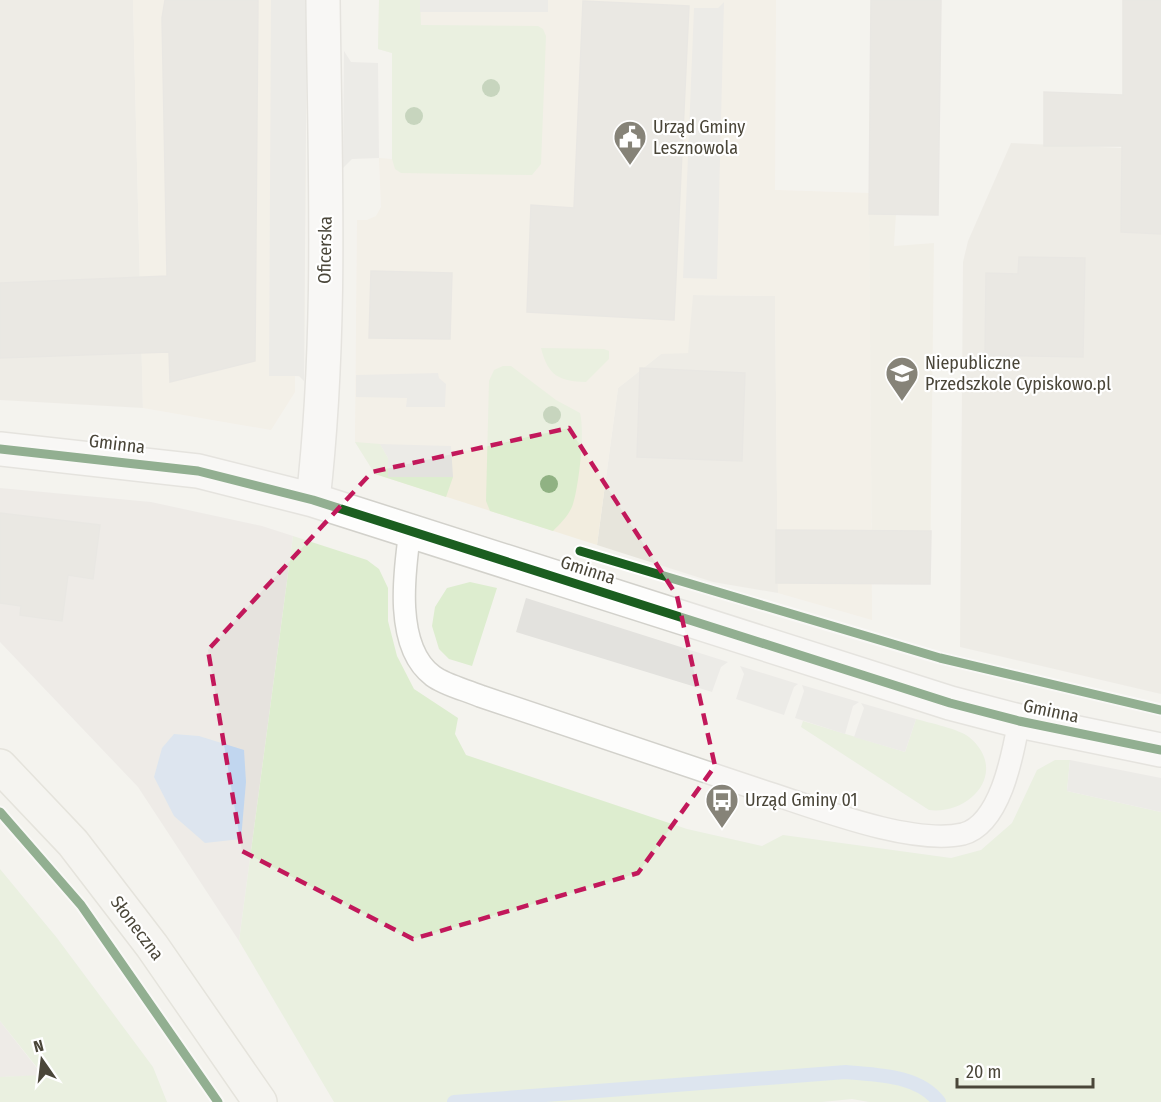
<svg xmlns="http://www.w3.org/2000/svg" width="1161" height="1102" font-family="'Fira Sans Condensed',sans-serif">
<rect width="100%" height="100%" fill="#f4f3ee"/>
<path fill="#e7e5dc" d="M 0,0 L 133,0 L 143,408 L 0,400 Z
M 1011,143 L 1122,148 L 1121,232 L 1161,234 L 1161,694 L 960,647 L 963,262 L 968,241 Z
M 693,295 L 775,296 L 778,593 L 713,582 L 597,545 L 618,388 L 661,354 Z"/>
<path fill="#f2eddf" d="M 133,0 L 307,0 L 304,381 L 303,377 L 295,376 L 295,392 L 271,430 L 143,408 Z
M 379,0 L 776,0 L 775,190 L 869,193 L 872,620 L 778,593 L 775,296 L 693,295 L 688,353 L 661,354 L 618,388 L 597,545 L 375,474 L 355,442 L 357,220 L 367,220 L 376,216 L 381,207 L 379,158 L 392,159 L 392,53 L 378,49 Z"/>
<path fill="#e6e3de" d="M 0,488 L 151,502 L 262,526 L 293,536 L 239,941 L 138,787 L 0,642 Z
M 0,1021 L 43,1076 L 0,1077 Z"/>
<path fill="#eeecde" d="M 869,214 L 896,214 L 894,246 L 934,243 L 930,584 L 872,584 Z"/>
<path fill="#ddedcf" d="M 379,0 L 420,0 L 421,25 L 538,26 L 543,29 L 546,36 L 541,164 L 532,175 L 401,173 L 395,169 L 392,159 L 392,53 L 378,49 Z
M 541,348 L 604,349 L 609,351 L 609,359 L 586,382 C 559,381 548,376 541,348 Z
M 503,366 L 511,366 L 556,400 L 580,413 C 585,432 579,485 573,504 C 570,514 561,523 553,531 L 490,511 L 486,501 L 489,381 L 494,370 Z
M 355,442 L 380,444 L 388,458 L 388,477 L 453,477 L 446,497 L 375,474 Z
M 293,536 L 367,560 L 379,569 L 388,588 L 388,621 L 397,656 L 414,689 L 458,718 L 455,734 L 466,755 L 687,829 L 762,846 L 783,835 L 951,858 L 981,850 L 1012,823 L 1037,770 L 1055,760 L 1070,760 L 1067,791 L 1161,812 L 1161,1102 L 869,1102 L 852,1099 L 822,1102 L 334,1102 L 239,941 Z
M 470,582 L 497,588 L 472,666 L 449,659 L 439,649 L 432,626 L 435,607 L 447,588 Z
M 916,719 C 930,723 959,729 969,737 C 1009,770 972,815 929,810 L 801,727 L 803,721 L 905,752 Z
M 0,869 L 57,938 L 153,1067 L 167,1102 L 0,1102 L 0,1077 L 43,1075 L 0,1021 Z"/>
<path fill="#e3e2de" d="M 271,0 L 307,0 L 304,381 L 299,376 L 269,376 Z
M 420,0 L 548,0 L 548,12 L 420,12 Z
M 724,2 L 717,279 L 683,278 L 694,8 L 718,8 Z
M 344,51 L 351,62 L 378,63 L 379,158 L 352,159 L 343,168 Z
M 438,373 L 439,378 L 446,384 L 445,407 L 406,407 L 407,398 L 356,397 L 356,375 Z
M 380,444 L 451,446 L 453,477 L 388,477 L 388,458 Z
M 526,598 L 728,662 L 721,667 L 712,692 L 516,632 Z
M 740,666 L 798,684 L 794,687 L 784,715 L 736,699 L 744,674 Z
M 802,685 L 859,702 L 853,706 L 845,734 L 795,718 L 804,691 Z
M 861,703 L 916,719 L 905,752 L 854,737 L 864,708 Z
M 1070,760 L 1161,778 L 1161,812 L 1067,791 Z"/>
<path fill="#c1d6ef" d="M 174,734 L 199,736 L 244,750 L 246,782 L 241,839 L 205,843 L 174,816 L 154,777 L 162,748 Z"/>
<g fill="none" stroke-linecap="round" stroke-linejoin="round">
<path stroke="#c1d6ef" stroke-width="14" d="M 454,1102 L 846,1072 C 878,1075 919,1075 939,1102"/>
</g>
<path fill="#dddcd6" stroke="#dcdad4" stroke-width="1.5" d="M 165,0 L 258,0 L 255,361 L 170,382 L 169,352 L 0,358 L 0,283 L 167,276 L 162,18 Z
M 871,0 L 941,0 L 938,215 L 869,214 Z
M 1123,0 L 1161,0 L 1161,234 L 1121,232 L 1122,146 L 1044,146 L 1044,92 L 1123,95 Z
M 583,1 L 689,6 L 674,320 L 527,312 L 531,205 L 574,208 Z
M 1019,257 L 1085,258 L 1083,357 L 985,355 L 986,273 L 1018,274 Z
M 371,271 L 452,273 L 450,339 L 369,338 Z
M 640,368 L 745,373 L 742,461 L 637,457 Z
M 0,513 L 100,525 L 93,579 L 68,575 L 62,621 L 20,615 L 21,606 L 0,603 Z
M 776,530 L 931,531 L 930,584 L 776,583 Z"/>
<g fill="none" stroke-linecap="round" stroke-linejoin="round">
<defs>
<path id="lane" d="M 410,531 C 404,573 394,647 433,676 C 445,685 466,690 480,696 C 574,727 667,759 760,790 C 811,806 911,846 963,834 C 1001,824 1013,753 1019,721"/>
<path id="street" d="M 0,449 L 198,471 L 313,500 L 950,703 L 1019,721 L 1161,750
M 313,500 C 332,335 325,166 323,0"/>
<path id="secondary" d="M 0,766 L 73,843 L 152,946 L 260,1102"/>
</defs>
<use href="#lane" stroke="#d2d1cb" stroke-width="24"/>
<use href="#street" stroke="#d2d1cb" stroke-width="36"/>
<use href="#secondary" stroke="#d2d1c5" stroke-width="36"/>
<use href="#lane" stroke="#fdfdfc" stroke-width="21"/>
<use href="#street" stroke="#fdfdfc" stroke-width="33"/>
<use href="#secondary" stroke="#f7f7f1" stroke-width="33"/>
<defs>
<path id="cycleway" d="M 0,449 L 198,471 L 313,500 L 950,703 L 1019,721 L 1161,750
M 580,551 L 940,658 L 1161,710
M 0,812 L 81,905 L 218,1102"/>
</defs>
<use href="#cycleway" stroke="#fff" stroke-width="13"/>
<use href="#cycleway" stroke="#1b5e20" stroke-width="9"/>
</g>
<g fill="#90b283">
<circle cx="491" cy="88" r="9"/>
<circle cx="414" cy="116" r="9"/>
<circle cx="552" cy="415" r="9"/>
<circle cx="549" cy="484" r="9"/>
</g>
<path d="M0 0H1161V1102H0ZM 569,428 L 677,596 L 715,766 L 638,873 L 413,939 L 242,851 L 208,650 L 372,472 Z" fill="#f4f3ee" fill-opacity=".55" fill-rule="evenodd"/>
<path fill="none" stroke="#c2185b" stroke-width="4.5" stroke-dasharray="12 8" stroke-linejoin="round" d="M 569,428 L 677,596 L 715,766 L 638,873 L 413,939 L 242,851 L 208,650 L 372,472 Z"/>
<defs>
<symbol id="civic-pin" viewBox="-11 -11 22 30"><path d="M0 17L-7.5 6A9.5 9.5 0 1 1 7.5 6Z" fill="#868378" stroke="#fff"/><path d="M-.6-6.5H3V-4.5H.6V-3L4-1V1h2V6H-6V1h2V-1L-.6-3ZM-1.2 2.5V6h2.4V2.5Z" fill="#fff"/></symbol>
<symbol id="school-pin" viewBox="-11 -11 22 30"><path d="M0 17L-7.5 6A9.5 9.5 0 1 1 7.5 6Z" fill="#868378" stroke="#fff"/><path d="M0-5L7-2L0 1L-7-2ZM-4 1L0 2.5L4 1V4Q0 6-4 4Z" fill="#fff"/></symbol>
<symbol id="bus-pin" viewBox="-11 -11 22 30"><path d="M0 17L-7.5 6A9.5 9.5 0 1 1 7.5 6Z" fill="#868378" stroke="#fff"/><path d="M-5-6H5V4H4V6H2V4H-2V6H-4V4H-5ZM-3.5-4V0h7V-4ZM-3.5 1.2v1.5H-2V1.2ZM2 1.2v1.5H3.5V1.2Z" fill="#fff"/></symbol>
</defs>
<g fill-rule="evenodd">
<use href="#civic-pin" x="611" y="118" width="38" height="52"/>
<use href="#school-pin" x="883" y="354" width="38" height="52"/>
<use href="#bus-pin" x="703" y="781" width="38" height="52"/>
</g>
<g text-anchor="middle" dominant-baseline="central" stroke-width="4.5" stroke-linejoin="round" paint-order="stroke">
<g font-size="18" fill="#4a4639" stroke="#fff" text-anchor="start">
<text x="653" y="127">Urząd Gminy<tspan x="653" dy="21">Lesznowola</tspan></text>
<text x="925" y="363">Niepubliczne<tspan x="925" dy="21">Przedszkole Cypiskowo.pl</tspan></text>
<text x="745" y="800">Urząd Gminy 01</text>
</g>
<g font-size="18" fill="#4a4639" stroke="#fff">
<text transform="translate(325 250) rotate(-89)">Oficerska</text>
<text transform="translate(117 444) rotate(7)">Gminna</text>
<text transform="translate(588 570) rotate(18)">Gminna</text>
<text transform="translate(1051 711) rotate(12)">Gminna</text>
<text transform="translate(137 928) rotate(53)">Słoneczna</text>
</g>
</g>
<g transform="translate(42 1060) rotate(346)" stroke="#ffffff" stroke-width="4.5" paint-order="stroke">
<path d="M0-4.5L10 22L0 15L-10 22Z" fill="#4a4639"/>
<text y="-9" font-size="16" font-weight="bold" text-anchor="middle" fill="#4a4639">N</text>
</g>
<path d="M957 1078v9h136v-9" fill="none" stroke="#4a4639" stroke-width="3"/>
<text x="966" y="1078" font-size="18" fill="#4a4639" stroke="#ffffff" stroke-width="4.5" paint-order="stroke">20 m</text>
</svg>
